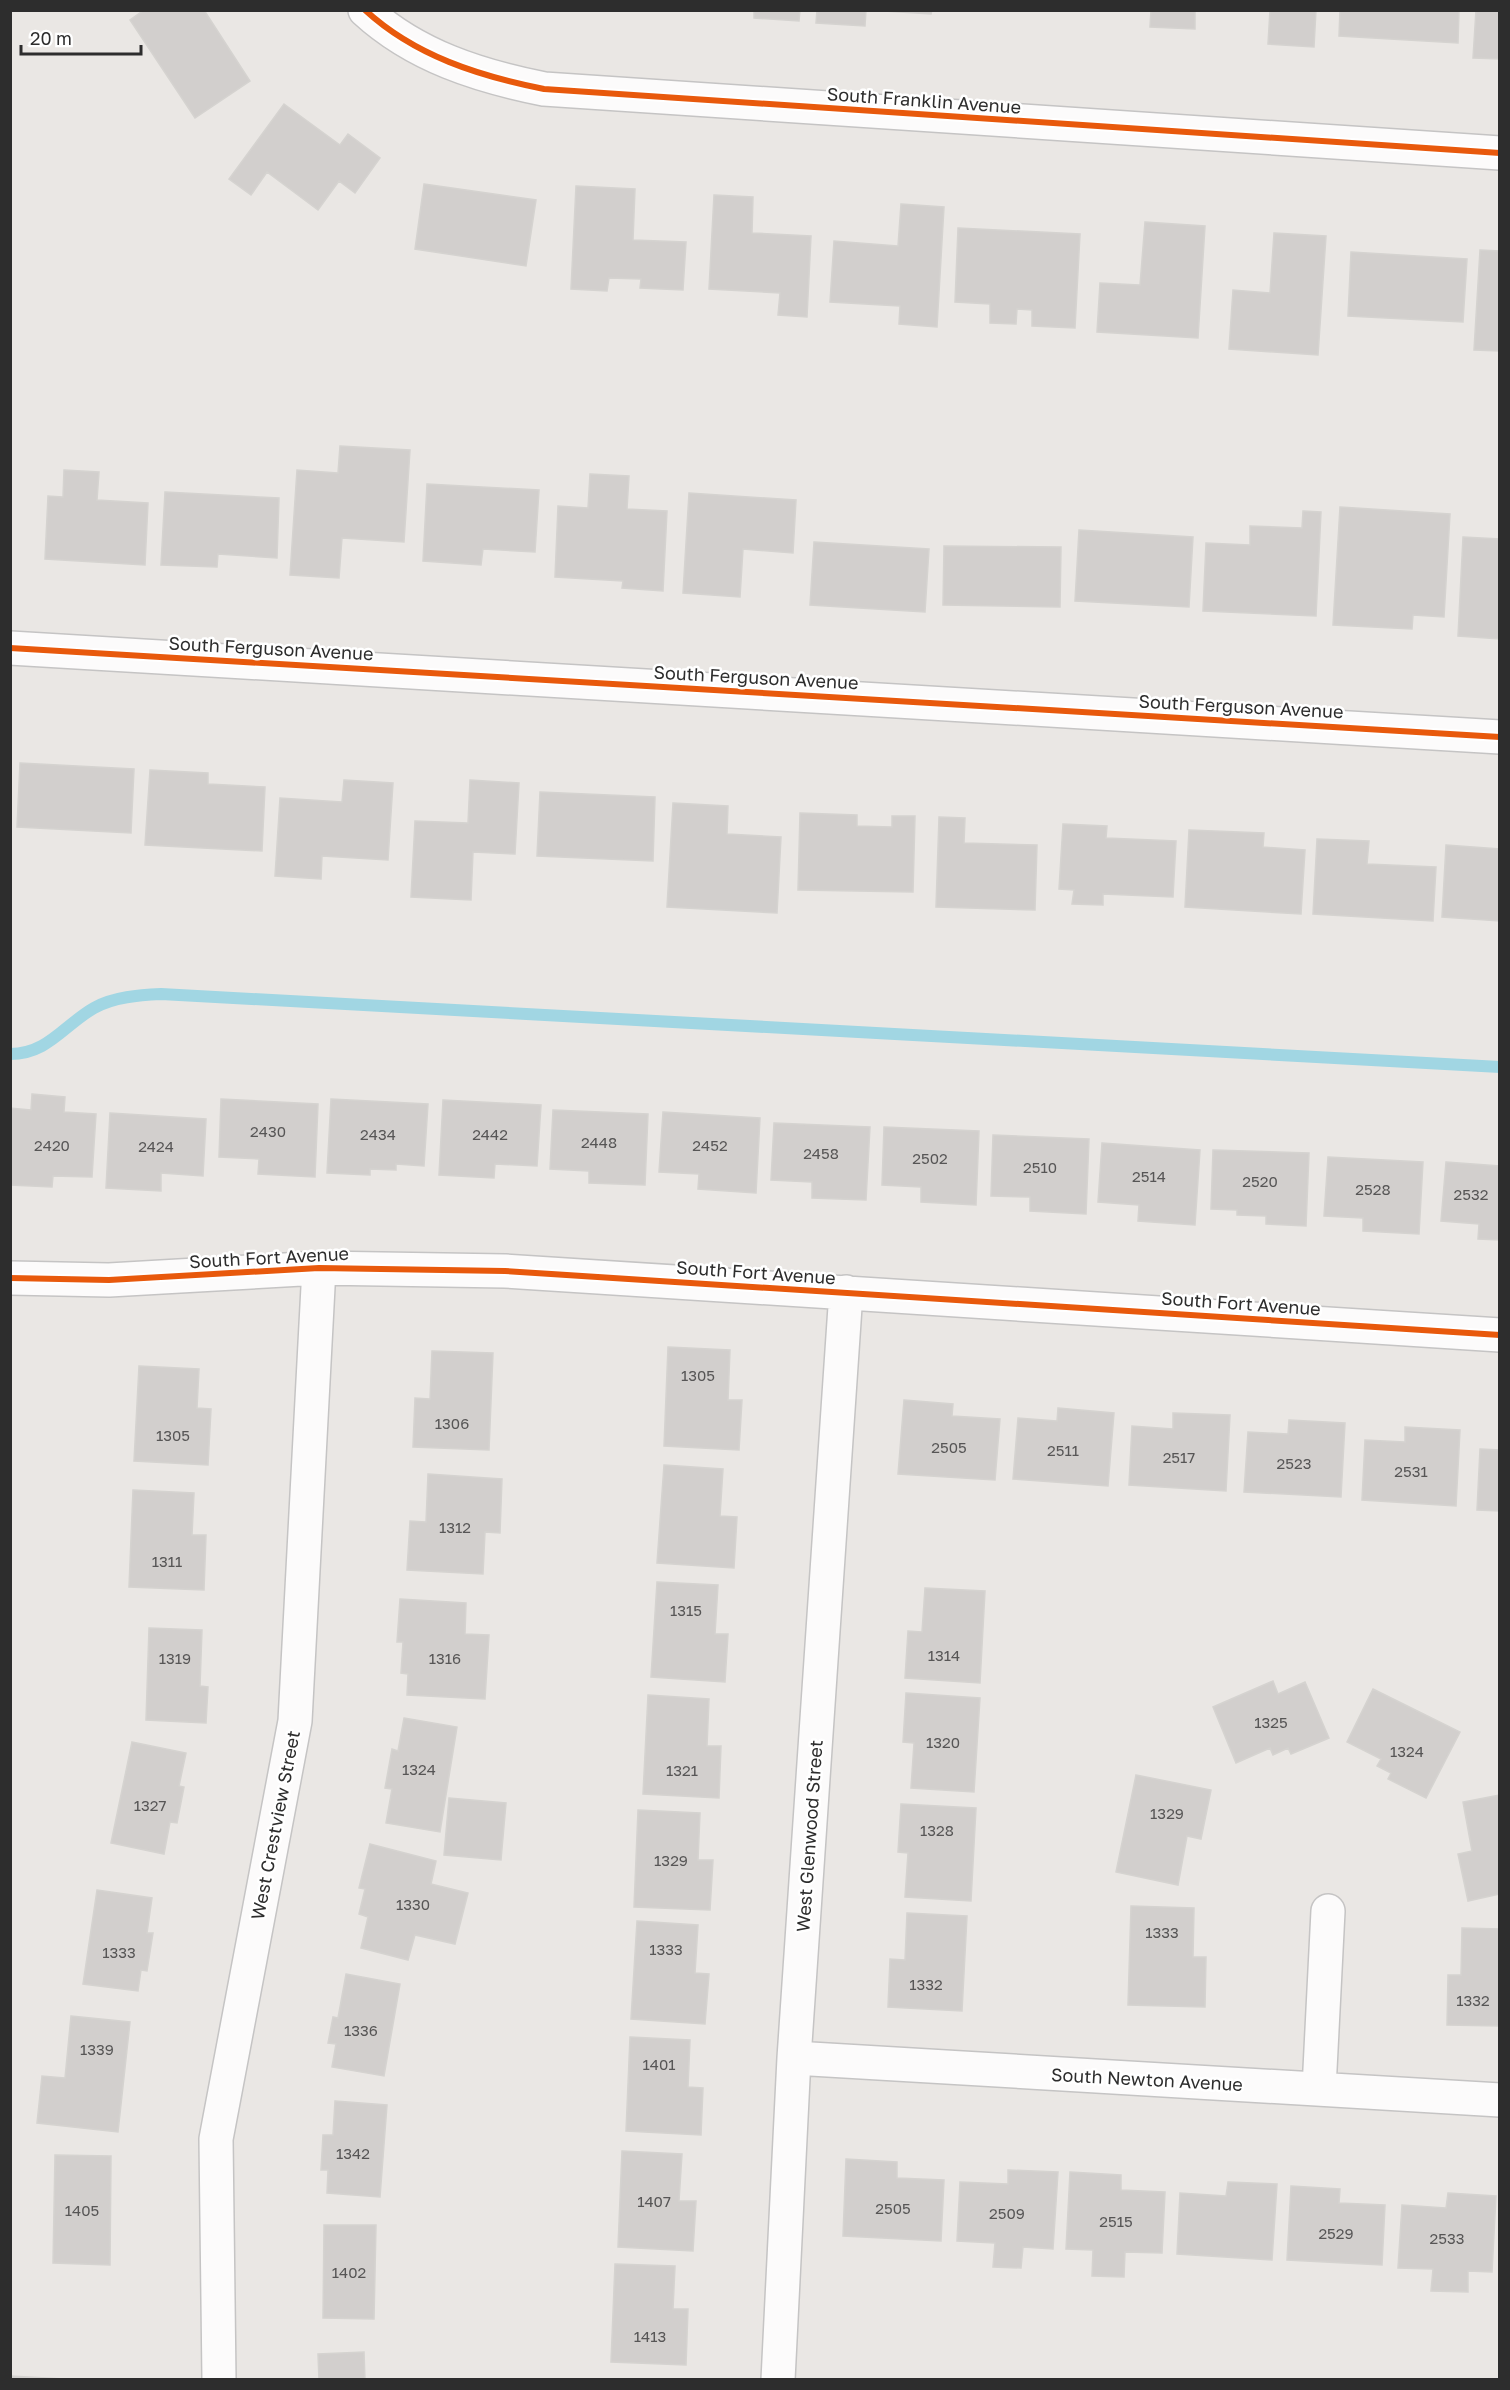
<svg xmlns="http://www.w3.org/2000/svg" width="1510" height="2390" font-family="'Golos Text',sans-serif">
<rect width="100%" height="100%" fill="#eae7e4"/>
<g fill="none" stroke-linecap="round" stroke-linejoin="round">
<path stroke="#a1d6e3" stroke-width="12" d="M 10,1054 C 48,1054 64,1025 94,1008 C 113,997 140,995 161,994 L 1500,1067"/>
</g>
<path fill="#d2cfcd" stroke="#d5d3d0" stroke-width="1.5" d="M 144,10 L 204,10 L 250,81 L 195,118 L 130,20 Z
M 754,10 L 800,10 L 799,21 L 754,18 Z
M 817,10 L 866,10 L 865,26 L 816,23 Z
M 868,10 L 932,10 L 931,14 Z
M 1151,10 L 1195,10 L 1195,29 L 1150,27 Z
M 1270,10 L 1316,10 L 1314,47 L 1268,44 Z
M 1340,10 L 1459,10 L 1458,43 L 1339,36 Z
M 1476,10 L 1500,10 L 1500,59 L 1473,58 Z
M 284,104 L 340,145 L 348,134 L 380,158 L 355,193 L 339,181 L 318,210 L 267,172 L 251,195 L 229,179 Z
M 424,184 L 536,200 L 526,266 L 415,249 Z
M 576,186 L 635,189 L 633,240 L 686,242 L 683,290 L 640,288 L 641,279 L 609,278 L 607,291 L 571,289 Z
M 714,195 L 753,197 L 752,233 L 811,236 L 807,317 L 778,315 L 780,293 L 709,289 Z
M 901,204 L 944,207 L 937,327 L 899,324 L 900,306 L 830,302 L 834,241 L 898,246 Z
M 1145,222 L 1205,226 L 1198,338 L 1097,332 L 1100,283 L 1140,285 Z
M 958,228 L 1080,234 L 1075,328 L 1032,326 L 1032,310 L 1017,309 L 1016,324 L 990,323 L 990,304 L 955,302 Z
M 1274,233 L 1326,236 L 1318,355 L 1229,349 L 1233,290 L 1270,293 Z
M 1480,250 L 1500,251 L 1500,351 L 1474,350 Z
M 1351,252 L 1467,259 L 1463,322 L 1348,316 Z
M 340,446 L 410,450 L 404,542 L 342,538 L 339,578 L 290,575 L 297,470 L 338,473 Z
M 64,470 L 99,472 L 97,500 L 148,503 L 145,565 L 45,559 L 48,496 L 63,497 Z
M 590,474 L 629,476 L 627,509 L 667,511 L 663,591 L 622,588 L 623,581 L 555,577 L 558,506 L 588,508 Z
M 427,484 L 539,490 L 535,552 L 483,549 L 481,565 L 423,561 Z
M 165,492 L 279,498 L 277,558 L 218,554 L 217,567 L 161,565 Z
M 689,493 L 796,500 L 793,553 L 743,549 L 740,597 L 683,593 Z
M 1340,507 L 1450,514 L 1444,617 L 1413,615 L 1412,629 L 1333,625 Z
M 1303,511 L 1321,512 L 1316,616 L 1203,611 L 1206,543 L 1250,545 L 1250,526 L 1302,528 Z
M 1079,530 L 1193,537 L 1189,607 L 1075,601 Z
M 1463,537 L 1500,539 L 1500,639 L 1458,636 Z
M 814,542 L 929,549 L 925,612 L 810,605 Z
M 944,546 L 1061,547 L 1060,607 L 943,605 Z
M 20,763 L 134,769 L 131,833 L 17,827 Z
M 150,770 L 208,773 L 208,784 L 265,787 L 262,851 L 145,845 Z
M 344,780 L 393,783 L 388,860 L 322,856 L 321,879 L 275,876 L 280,798 L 342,802 Z
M 470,780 L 519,783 L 515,854 L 473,852 L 471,900 L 411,897 L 415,821 L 468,823 Z
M 540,792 L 655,797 L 653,861 L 537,856 Z
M 673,803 L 728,806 L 727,834 L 781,837 L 777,913 L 667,907 Z
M 800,813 L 857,815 L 857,826 L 892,827 L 892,816 L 915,816 L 913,892 L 798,890 Z
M 939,817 L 965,818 L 964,843 L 1037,845 L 1035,910 L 936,907 Z
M 1063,824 L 1107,826 L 1106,838 L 1176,841 L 1173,897 L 1103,894 L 1103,905 L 1072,904 L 1074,890 L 1059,889 Z
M 1189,830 L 1264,833 L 1263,847 L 1305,850 L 1301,914 L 1185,907 Z
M 1317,839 L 1369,841 L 1367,864 L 1436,867 L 1433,921 L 1313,914 Z
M 1446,845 L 1500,849 L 1500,921 L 1442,917 Z
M 32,1094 L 65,1097 L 64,1112 L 96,1114 L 92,1177 L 53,1176 L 52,1187 L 10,1185 L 10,1108 L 31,1110 Z
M 221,1099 L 318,1104 L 315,1177 L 258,1174 L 259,1159 L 219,1157 Z
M 331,1099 L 428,1104 L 424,1166 L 396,1164 L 396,1170 L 370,1169 L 370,1175 L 327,1173 Z
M 443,1100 L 541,1105 L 537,1166 L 495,1164 L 494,1178 L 439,1175 Z
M 553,1110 L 648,1114 L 645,1185 L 589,1183 L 589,1171 L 550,1169 Z
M 663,1112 L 760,1118 L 756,1193 L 698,1189 L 699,1174 L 659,1172 Z
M 110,1113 L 206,1119 L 203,1176 L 161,1173 L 161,1191 L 106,1188 Z
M 774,1123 L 870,1127 L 866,1200 L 812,1198 L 812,1182 L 771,1180 Z
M 884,1127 L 979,1131 L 976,1205 L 921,1202 L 921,1187 L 882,1185 Z
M 993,1135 L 1089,1139 L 1086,1214 L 1030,1211 L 1030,1197 L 991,1196 Z
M 1102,1143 L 1200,1150 L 1195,1225 L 1138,1221 L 1139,1205 L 1098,1202 Z
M 1213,1150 L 1309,1153 L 1306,1226 L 1266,1224 L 1266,1216 L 1237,1215 L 1237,1210 L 1211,1209 Z
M 1328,1157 L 1423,1162 L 1419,1234 L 1363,1231 L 1363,1218 L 1324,1216 Z
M 1446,1162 L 1500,1166 L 1500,1240 L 1478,1239 L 1479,1224 L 1441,1221 Z
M 668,1347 L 730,1350 L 728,1400 L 742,1400 L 739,1450 L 664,1446 Z
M 432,1351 L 493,1353 L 489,1450 L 413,1447 L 415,1398 L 430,1399 Z
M 139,1366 L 199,1369 L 197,1408 L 211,1409 L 208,1465 L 134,1461 Z
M 904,1400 L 953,1404 L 952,1416 L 1000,1419 L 995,1480 L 898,1474 Z
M 1058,1408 L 1114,1413 L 1108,1486 L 1013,1479 L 1018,1418 L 1057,1421 Z
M 1173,1413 L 1230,1415 L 1226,1491 L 1129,1485 L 1132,1426 L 1173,1429 Z
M 1289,1420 L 1345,1423 L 1341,1497 L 1244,1492 L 1248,1432 L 1288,1434 Z
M 1405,1427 L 1460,1430 L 1456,1506 L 1362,1500 L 1365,1440 L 1405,1442 Z
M 1480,1449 L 1500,1450 L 1500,1511 L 1477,1510 Z
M 664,1465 L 723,1469 L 720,1516 L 737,1517 L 734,1568 L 657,1563 Z
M 428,1474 L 502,1479 L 500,1533 L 485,1532 L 483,1574 L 407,1570 L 410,1521 L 426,1522 Z
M 133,1490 L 194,1493 L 192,1535 L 206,1535 L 204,1590 L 129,1587 Z
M 657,1582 L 718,1585 L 715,1634 L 728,1634 L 725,1682 L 651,1677 Z
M 925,1588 L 985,1591 L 980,1683 L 905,1678 L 908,1631 L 922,1632 Z
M 400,1599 L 466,1603 L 465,1634 L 489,1635 L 485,1699 L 407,1695 L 408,1674 L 401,1673 L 403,1642 L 397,1642 Z
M 149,1628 L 202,1630 L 200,1686 L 208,1687 L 206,1723 L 146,1720 Z
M 1273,1681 L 1278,1694 L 1305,1682 L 1329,1738 L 1291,1754 L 1288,1748 L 1273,1755 L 1270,1748 L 1236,1763 L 1213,1707 Z
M 1373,1689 L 1460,1732 L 1426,1798 L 1388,1779 L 1391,1773 L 1377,1766 L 1381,1759 L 1347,1742 Z
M 906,1693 L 980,1698 L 974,1792 L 911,1788 L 914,1743 L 903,1742 Z
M 648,1695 L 709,1699 L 707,1746 L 721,1746 L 719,1798 L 643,1794 Z
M 404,1718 L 457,1727 L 440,1832 L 386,1823 L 392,1789 L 385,1788 L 392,1749 L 398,1751 Z
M 132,1742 L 186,1753 L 179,1786 L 184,1787 L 177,1823 L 170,1822 L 164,1854 L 111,1843 Z
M 1136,1775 L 1211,1790 L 1201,1839 L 1187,1836 L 1178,1885 L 1116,1872 Z
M 1500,1795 L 1500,1894 L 1468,1901 L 1458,1854 L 1472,1851 L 1463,1802 Z
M 449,1798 L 506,1803 L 501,1860 L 444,1855 Z
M 901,1804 L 976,1808 L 971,1901 L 905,1897 L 908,1853 L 898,1852 Z
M 638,1810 L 700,1813 L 698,1860 L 713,1860 L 710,1910 L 634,1907 Z
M 370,1844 L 436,1861 L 431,1884 L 468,1893 L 455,1944 L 415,1935 L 408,1960 L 361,1948 L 368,1917 L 359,1914 L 365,1889 L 359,1888 Z
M 97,1890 L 152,1898 L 147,1933 L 153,1933 L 147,1971 L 141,1970 L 138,1991 L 83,1984 Z
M 1131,1906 L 1194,1908 L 1193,1957 L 1206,1957 L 1205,2007 L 1128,2005 Z
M 907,1913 L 967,1916 L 962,2011 L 888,2007 L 890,1959 L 905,1960 Z
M 637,1921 L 698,1925 L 695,1973 L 709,1974 L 705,2024 L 631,2019 Z
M 1462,1928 L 1500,1929 L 1500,2026 L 1447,2025 L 1448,1975 L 1461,1975 Z
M 346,1974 L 400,1984 L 384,2076 L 332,2067 L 336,2044 L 328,2043 L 333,2017 L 338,2018 Z
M 71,2016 L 130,2022 L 118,2132 L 37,2123 L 42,2076 L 65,2078 Z
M 630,2037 L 690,2040 L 688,2087 L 703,2088 L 701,2135 L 626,2131 Z
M 335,2101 L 387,2105 L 380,2197 L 327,2193 L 328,2170 L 321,2170 L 323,2135 L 333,2135 Z
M 622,2151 L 682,2154 L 679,2201 L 696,2201 L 693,2251 L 618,2247 Z
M 55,2155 L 111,2156 L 110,2265 L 53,2263 Z
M 846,2159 L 897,2162 L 897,2178 L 944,2180 L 941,2241 L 843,2236 Z
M 1008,2170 L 1058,2172 L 1053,2249 L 1023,2247 L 1021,2268 L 993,2267 L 995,2243 L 957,2241 L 960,2182 L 1008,2184 Z
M 1070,2172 L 1121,2175 L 1121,2190 L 1165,2192 L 1162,2253 L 1125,2252 L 1124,2277 L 1092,2276 L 1093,2250 L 1066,2249 Z
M 1228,2182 L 1277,2184 L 1272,2260 L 1177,2254 L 1180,2193 L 1226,2196 Z
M 1291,2186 L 1340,2189 L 1339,2203 L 1385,2205 L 1382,2265 L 1287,2260 Z
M 1448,2193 L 1496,2196 L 1492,2272 L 1468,2271 L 1468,2292 L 1431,2291 L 1433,2269 L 1398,2268 L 1402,2205 L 1446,2208 Z
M 324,2225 L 376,2225 L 374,2319 L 323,2318 Z
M 615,2264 L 675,2266 L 673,2309 L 688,2309 L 686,2365 L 611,2362 Z
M 364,2352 L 365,2380 L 319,2380 L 318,2354 Z
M 10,2376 L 83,2380 L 10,2380 Z"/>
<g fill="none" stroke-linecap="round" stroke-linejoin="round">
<defs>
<path id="minor" d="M 365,10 C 415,56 479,76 544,89 L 1500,153
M 10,648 L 1500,737
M 10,1278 L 109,1280 L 319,1268 L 505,1271 L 1500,1335
M 794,2058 L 1500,2100
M 1319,2089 L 1328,1911
M 219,2380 L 216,2139 L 295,1721 L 319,1268
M 778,2380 L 794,2058 L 846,1292"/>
</defs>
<use href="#minor" stroke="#c5c4c4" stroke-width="36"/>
<use href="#minor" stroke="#fcfbfb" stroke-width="33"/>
<defs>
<path id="cycleway" d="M 365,10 C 415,56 479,76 544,89 L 1500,153
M 10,648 L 1500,737
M 10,1278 L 109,1280 L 319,1268 L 505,1271 L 1500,1335"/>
</defs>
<use href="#cycleway" stroke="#fff" stroke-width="10"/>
<use href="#cycleway" stroke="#e8590c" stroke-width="6"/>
</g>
<g text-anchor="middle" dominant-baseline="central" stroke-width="5" stroke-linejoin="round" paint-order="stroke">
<g font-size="15" fill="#575656">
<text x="268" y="1131">2430</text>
<text x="378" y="1134">2434</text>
<text x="490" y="1134">2442</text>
<text x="599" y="1142">2448</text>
<text x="52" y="1145">2420</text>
<text x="710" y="1145">2452</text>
<text x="156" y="1146">2424</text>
<text x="821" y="1153">2458</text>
<text x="930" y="1158">2502</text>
<text x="1040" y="1167">2510</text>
<text x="1149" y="1176">2514</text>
<text x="1260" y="1181">2520</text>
<text x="1373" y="1189">2528</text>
<text x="1471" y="1194">2532</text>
<text x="698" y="1375">1305</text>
<text x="452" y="1423">1306</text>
<text x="173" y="1435">1305</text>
<text x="949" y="1447">2505</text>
<text x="1063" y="1450">2511</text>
<text x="1179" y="1457">2517</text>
<text x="1294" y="1463">2523</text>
<text x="1411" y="1471">2531</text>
<text x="455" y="1527">1312</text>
<text x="167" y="1561">1311</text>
<text x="686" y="1610">1315</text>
<text x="944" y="1655">1314</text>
<text x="175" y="1658">1319</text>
<text x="445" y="1658">1316</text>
<text x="1271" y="1722">1325</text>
<text x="943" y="1742">1320</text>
<text x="1407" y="1751">1324</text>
<text x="419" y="1769">1324</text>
<text x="682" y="1770">1321</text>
<text x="150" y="1805">1327</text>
<text x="1167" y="1813">1329</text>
<text x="937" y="1830">1328</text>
<text x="671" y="1860">1329</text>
<text x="413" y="1904">1330</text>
<text x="1162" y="1932">1333</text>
<text x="666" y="1949">1333</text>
<text x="119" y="1952">1333</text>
<text x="926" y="1984">1332</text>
<text x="1473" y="2000">1332</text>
<text x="361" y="2030">1336</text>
<text x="97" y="2049">1339</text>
<text x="659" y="2064">1401</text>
<text x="353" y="2153">1342</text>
<text x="654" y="2201">1407</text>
<text x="893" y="2208">2505</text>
<text x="82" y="2210">1405</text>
<text x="1007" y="2213">2509</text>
<text x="1116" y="2221">2515</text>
<text x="1336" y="2233">2529</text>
<text x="1447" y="2238">2533</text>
<text x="349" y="2272">1402</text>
<text x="650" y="2336">1413</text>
</g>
<g font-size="18" fill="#2d2d2d" stroke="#fff">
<text transform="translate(924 100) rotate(4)">South Franklin Avenue</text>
<text transform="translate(271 648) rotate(3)">South Ferguson Avenue</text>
<text transform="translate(756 677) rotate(3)">South Ferguson Avenue</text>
<text transform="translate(1241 706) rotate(3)">South Ferguson Avenue</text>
<text transform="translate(269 1257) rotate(-3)">South Fort Avenue</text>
<text transform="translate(756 1272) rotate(4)">South Fort Avenue</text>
<text transform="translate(1241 1303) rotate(4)">South Fort Avenue</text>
<text transform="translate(275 1825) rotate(-79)">West Crestview Street</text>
<text transform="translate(809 1836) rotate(-86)">West Glenwood Street</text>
<text transform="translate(1147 2079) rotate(3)">South Newton Avenue</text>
</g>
</g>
<rect width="1510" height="2390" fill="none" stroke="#2d2d2d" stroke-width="24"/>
<path d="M21 45v9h120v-9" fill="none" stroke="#2d2d2d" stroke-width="3"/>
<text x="30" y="45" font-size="18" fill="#2d2d2d" stroke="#ffffff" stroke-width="4.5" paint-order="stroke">20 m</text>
</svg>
